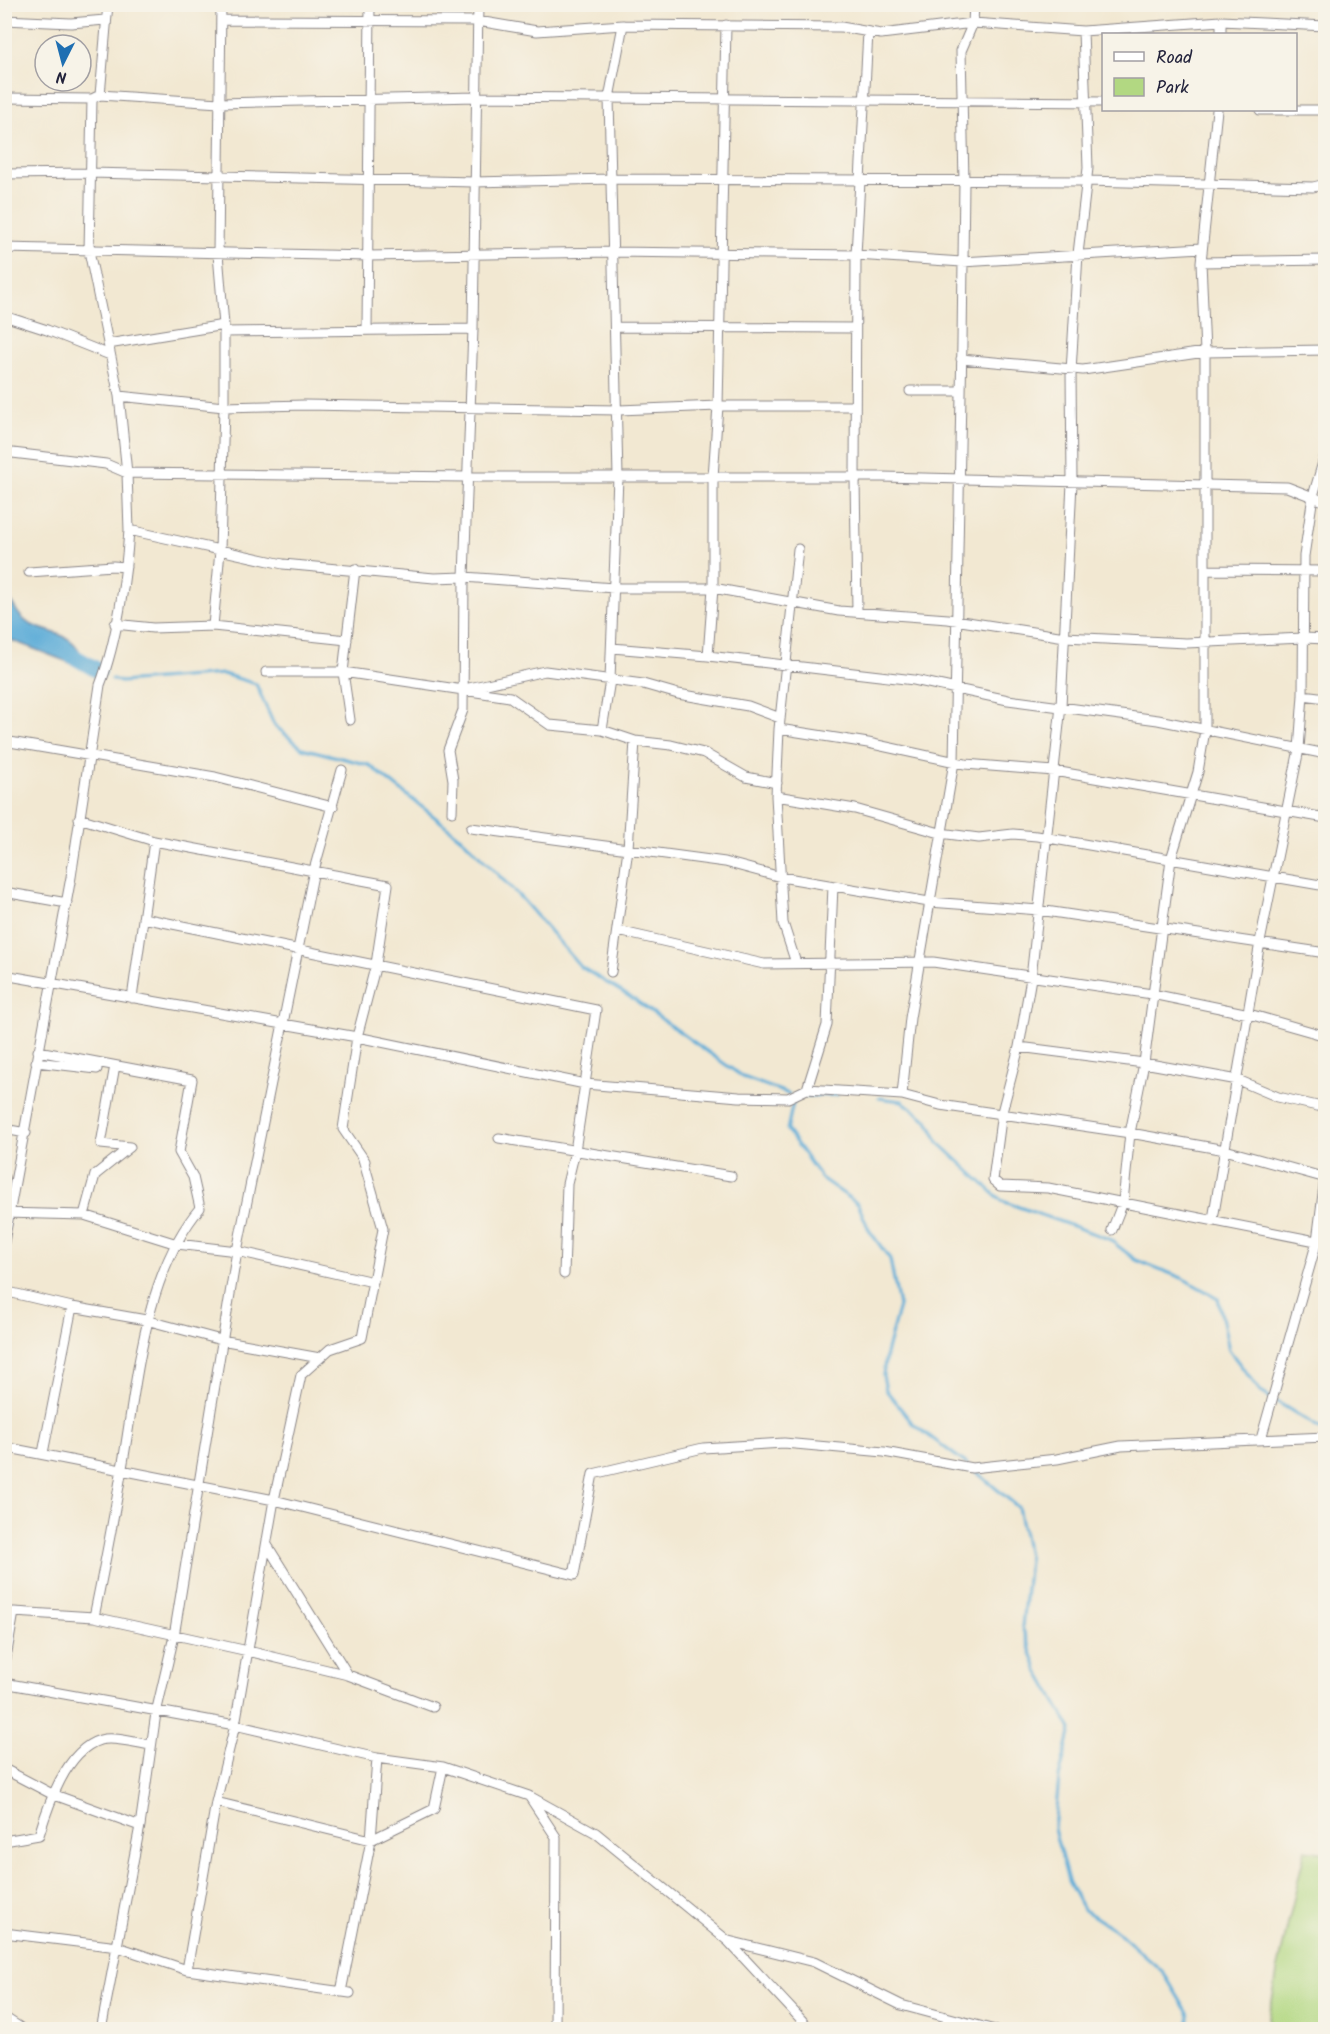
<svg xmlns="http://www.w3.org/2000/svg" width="1330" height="2034" font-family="Kalam,sans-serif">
<rect width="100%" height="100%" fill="#f7f3e8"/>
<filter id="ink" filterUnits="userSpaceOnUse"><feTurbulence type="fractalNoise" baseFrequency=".0167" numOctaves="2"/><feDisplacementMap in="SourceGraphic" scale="12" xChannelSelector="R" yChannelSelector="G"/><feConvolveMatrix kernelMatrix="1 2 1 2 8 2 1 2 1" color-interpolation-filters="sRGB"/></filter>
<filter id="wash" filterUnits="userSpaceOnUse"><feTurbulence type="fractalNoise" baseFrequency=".008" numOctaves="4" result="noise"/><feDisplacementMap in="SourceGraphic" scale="24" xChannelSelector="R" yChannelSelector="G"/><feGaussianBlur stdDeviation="1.35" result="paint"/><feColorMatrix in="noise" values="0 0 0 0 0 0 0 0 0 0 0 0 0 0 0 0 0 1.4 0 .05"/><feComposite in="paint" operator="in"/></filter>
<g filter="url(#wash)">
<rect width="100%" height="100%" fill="#f2e8d2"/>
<path fill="#b2d882" stroke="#6a7d5e" stroke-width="1.5" d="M 1305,1850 L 1325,1853 L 1325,2029 L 1267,2029 L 1278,1968 Z"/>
<path fill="#5eadd8" stroke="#40688a" stroke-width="1.5" d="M 4,589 C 11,600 18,618 30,624 C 53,636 76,630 84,664 L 73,664 L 8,639 L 5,635 Z"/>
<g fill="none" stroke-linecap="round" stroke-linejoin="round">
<path stroke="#5eadd8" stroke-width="3" d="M 112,679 L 121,682 L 223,674 L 256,684 L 274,725 L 302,748 L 369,765 L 465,841 L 522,899 L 581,967 L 635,1000 L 743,1077 L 789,1094
M 799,1096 L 837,1095
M 794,1098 L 787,1130 L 821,1178 L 858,1204 L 869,1230 L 890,1259 L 899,1306 L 886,1354 L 883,1375 L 886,1390 L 913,1424 L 967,1464
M 879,1098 L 902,1101 L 928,1121 L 939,1143 L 1002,1201 L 1109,1239 L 1136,1260 L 1182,1278 L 1218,1298 L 1229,1350 L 1261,1392 L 1326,1432
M 974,1470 L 1018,1507 L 1029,1560 L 1022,1627 L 1037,1669 L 1071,1729 L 1059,1778 L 1054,1829 L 1068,1881 L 1083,1909 L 1117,1931 L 1163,1972 L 1189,2015 L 1188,2030"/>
<path stroke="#5eadd8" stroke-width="16" d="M 66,652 L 99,671"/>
</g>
</g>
<g filter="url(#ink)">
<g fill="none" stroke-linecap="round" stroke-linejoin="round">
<defs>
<path id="minor" d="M 4,20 L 71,23 L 105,20
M 221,20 L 478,21 L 537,31 L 623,25 L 841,27 L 881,34 L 973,23 L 1083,31 L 1221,21 L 1326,26
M 1083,31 L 1088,168 L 1078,254 L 1071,371 L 1072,483 L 1061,706 L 1031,978 L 1019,1047 L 1002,1112 L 993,1180 L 1000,1186 L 1048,1188 L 1326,1243
M 1221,34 L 1221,21
M 100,95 L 108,4
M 4,98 L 92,99 L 100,95 L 219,103 L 476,97 L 1104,102
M 92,99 L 89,251 L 119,396 L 127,473 L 129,530
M 1260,110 L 1326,110
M 4,174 L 90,173 L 474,182 L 612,179 L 1087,181 L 1313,187 L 1326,184
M 4,248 L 368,256 L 613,252 L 856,255 L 962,262 L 1202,248
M 1201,262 L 1326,260
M 4,316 L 47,330 L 110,355
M 616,327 L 855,328
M 367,330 L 370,4
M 224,332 L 473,329
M 108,344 L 224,325
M 961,359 L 1083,370 L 1205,352 L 1326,350
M 910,391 L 961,391
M 119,396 L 224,407 L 304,405 L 619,410 L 718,406 L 855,406
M 4,452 L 106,464 L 127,473 L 467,477 L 882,477 L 1287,487 L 1326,502
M 1205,570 L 1326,571
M 29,572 L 113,566 L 126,567
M 857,611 L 855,478 L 856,255 L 868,32
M 115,624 L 153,628 L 213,626 L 347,640
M 213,626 L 220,551 L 224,407 L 224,325 L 218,254 L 221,4
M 612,648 L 708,656 L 914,680 L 1008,700 L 1158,720 L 1326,754
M 708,656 L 713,588 L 713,477 L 718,406 L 726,25
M 266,672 L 343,672 L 510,697 L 550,725 L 602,730 L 635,741 L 671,745 L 704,753 L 746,777 L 777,783
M 469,688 L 545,671 L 643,684 L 678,694 L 748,706 L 780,718
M 1303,695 L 1326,698
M 350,720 L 343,672 L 355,569
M 779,729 L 868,743 L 965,764 L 1054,771 L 1326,818
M 602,730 L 610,680 L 618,477 L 609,98 L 623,25
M 4,741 L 215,777 L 333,807
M 776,796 L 855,809 L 940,833 L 979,838 L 1013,834 L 1037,836 L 1326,886
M 452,812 L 453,780 L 448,750 L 463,710 L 464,577 L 473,329 L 478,4
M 79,818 L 154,841 L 388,885 L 376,964 L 357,1037 L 343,1129 L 365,1161
M 471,828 L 725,862 L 781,877 L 929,902 L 1039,910 L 1326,953
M 4,892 L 67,903
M 143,918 L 596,1010 L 575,1151 L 567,1184 L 564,1274
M 618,931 L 764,964 L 933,962 L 1152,994 L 1249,1014 L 1326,1036
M 796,963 L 783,923 L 776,796 L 779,729 L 798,549
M 611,972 L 628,849 L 635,741
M 4,975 L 357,1037 L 585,1084 L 739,1097 L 788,1098 L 807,1089 L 827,1025 L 833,886
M 132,998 L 154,841
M 1019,1047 L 1144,1063 L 1238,1080 L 1278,1097 L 1326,1108
M 38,1051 L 192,1080 L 179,1152 L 193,1177 L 200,1208 C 143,1276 137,1384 122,1468 C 114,1518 104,1568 94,1617
M 36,1062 L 97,1069
M 807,1089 L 902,1095 L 940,1105 L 1130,1133 L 1225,1150 L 1326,1178
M 902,1095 L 910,1018 L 954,762 L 962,342 L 964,181 L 961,51 L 973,23 L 974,4
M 4,1129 L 26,1133
M 499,1138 L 731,1176
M 4,1213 L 84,1215 L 177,1244 L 237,1251 L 373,1282
M 84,1215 L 95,1175 L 130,1147 L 101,1144 L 114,1071
M 1213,1219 L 1260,942 L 1299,749 L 1303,695 L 1304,556 L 1313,496 L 1326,452
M 1112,1230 L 1123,1202 L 1130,1133 L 1144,1063 L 1171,859 L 1198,772 L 1205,730 L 1205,352 L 1201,262 L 1217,110
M 4,1242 L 71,877 L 100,685 C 117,641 126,578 129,530 L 283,564 L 434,578 L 464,577 L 614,588 L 713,588 L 839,611 L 948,619 L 1065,637 L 1186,643 L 1304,638 L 1326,639
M 4,1291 L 72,1307 L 146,1320 L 221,1340 L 320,1358
M 1261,1439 L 1317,1241 L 1326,1170
M 4,1447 L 274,1500 L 574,1575 L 593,1474 L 703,1448 L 784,1443 L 884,1452 L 972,1468 L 1057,1459 L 1121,1446 L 1326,1437
M 43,1453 L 72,1307
M 267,1545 L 348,1675
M 4,1669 L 14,1612 L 94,1617 L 248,1651 L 348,1675 L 433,1707
M 4,1683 L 235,1725 L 377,1758 L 443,1767 L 529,1796 L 556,1837 L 555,2030
M 4,1769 L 52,1794 L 140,1826
M 531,1797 L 596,1833 L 728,1941 L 811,2030
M 216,1802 L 371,1840 L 434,1809 L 443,1767
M 4,1841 L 39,1835 C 48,1806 66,1750 100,1740 C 114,1736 136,1743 150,1745
M 4,1933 L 118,1947 L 187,1970 L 350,1993
M 729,1941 L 814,1962 L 901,2005 L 995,2030
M 187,1970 L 216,1802 L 235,1725 L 274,1500 L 301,1375 L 330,1349 L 362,1338 L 383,1229 L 363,1159
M 341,1992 L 371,1840 L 377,1758
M 4,2017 L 24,2030
M 101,2030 L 140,1826 L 156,1713 L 174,1636 L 237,1251 L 314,870 L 342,770"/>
</defs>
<use href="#minor" stroke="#8a8586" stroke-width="11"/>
<use href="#minor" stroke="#fff" stroke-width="9"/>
</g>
</g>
<rect width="1330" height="2034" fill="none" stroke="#f7f3e8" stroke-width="24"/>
<rect x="1102" y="33" width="195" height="78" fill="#f7f3e8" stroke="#a29fa3" stroke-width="1.5"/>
<rect x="1114" y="52" width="30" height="9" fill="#ffffff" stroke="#a29fa3" stroke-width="1.5"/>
<text x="1156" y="63" font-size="18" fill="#22223b">Road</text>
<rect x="1114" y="78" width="30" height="18" fill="#b2d882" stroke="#a29fa3" stroke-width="1.5"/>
<text x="1156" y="93" font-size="18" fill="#22223b">Park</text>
<g transform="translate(63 63) rotate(186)"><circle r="28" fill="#f7f3e8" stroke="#a29fa3" stroke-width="1.5"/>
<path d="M0-4.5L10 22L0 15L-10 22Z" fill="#1f6fb2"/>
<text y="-9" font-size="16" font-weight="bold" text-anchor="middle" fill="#22223b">N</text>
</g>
</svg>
